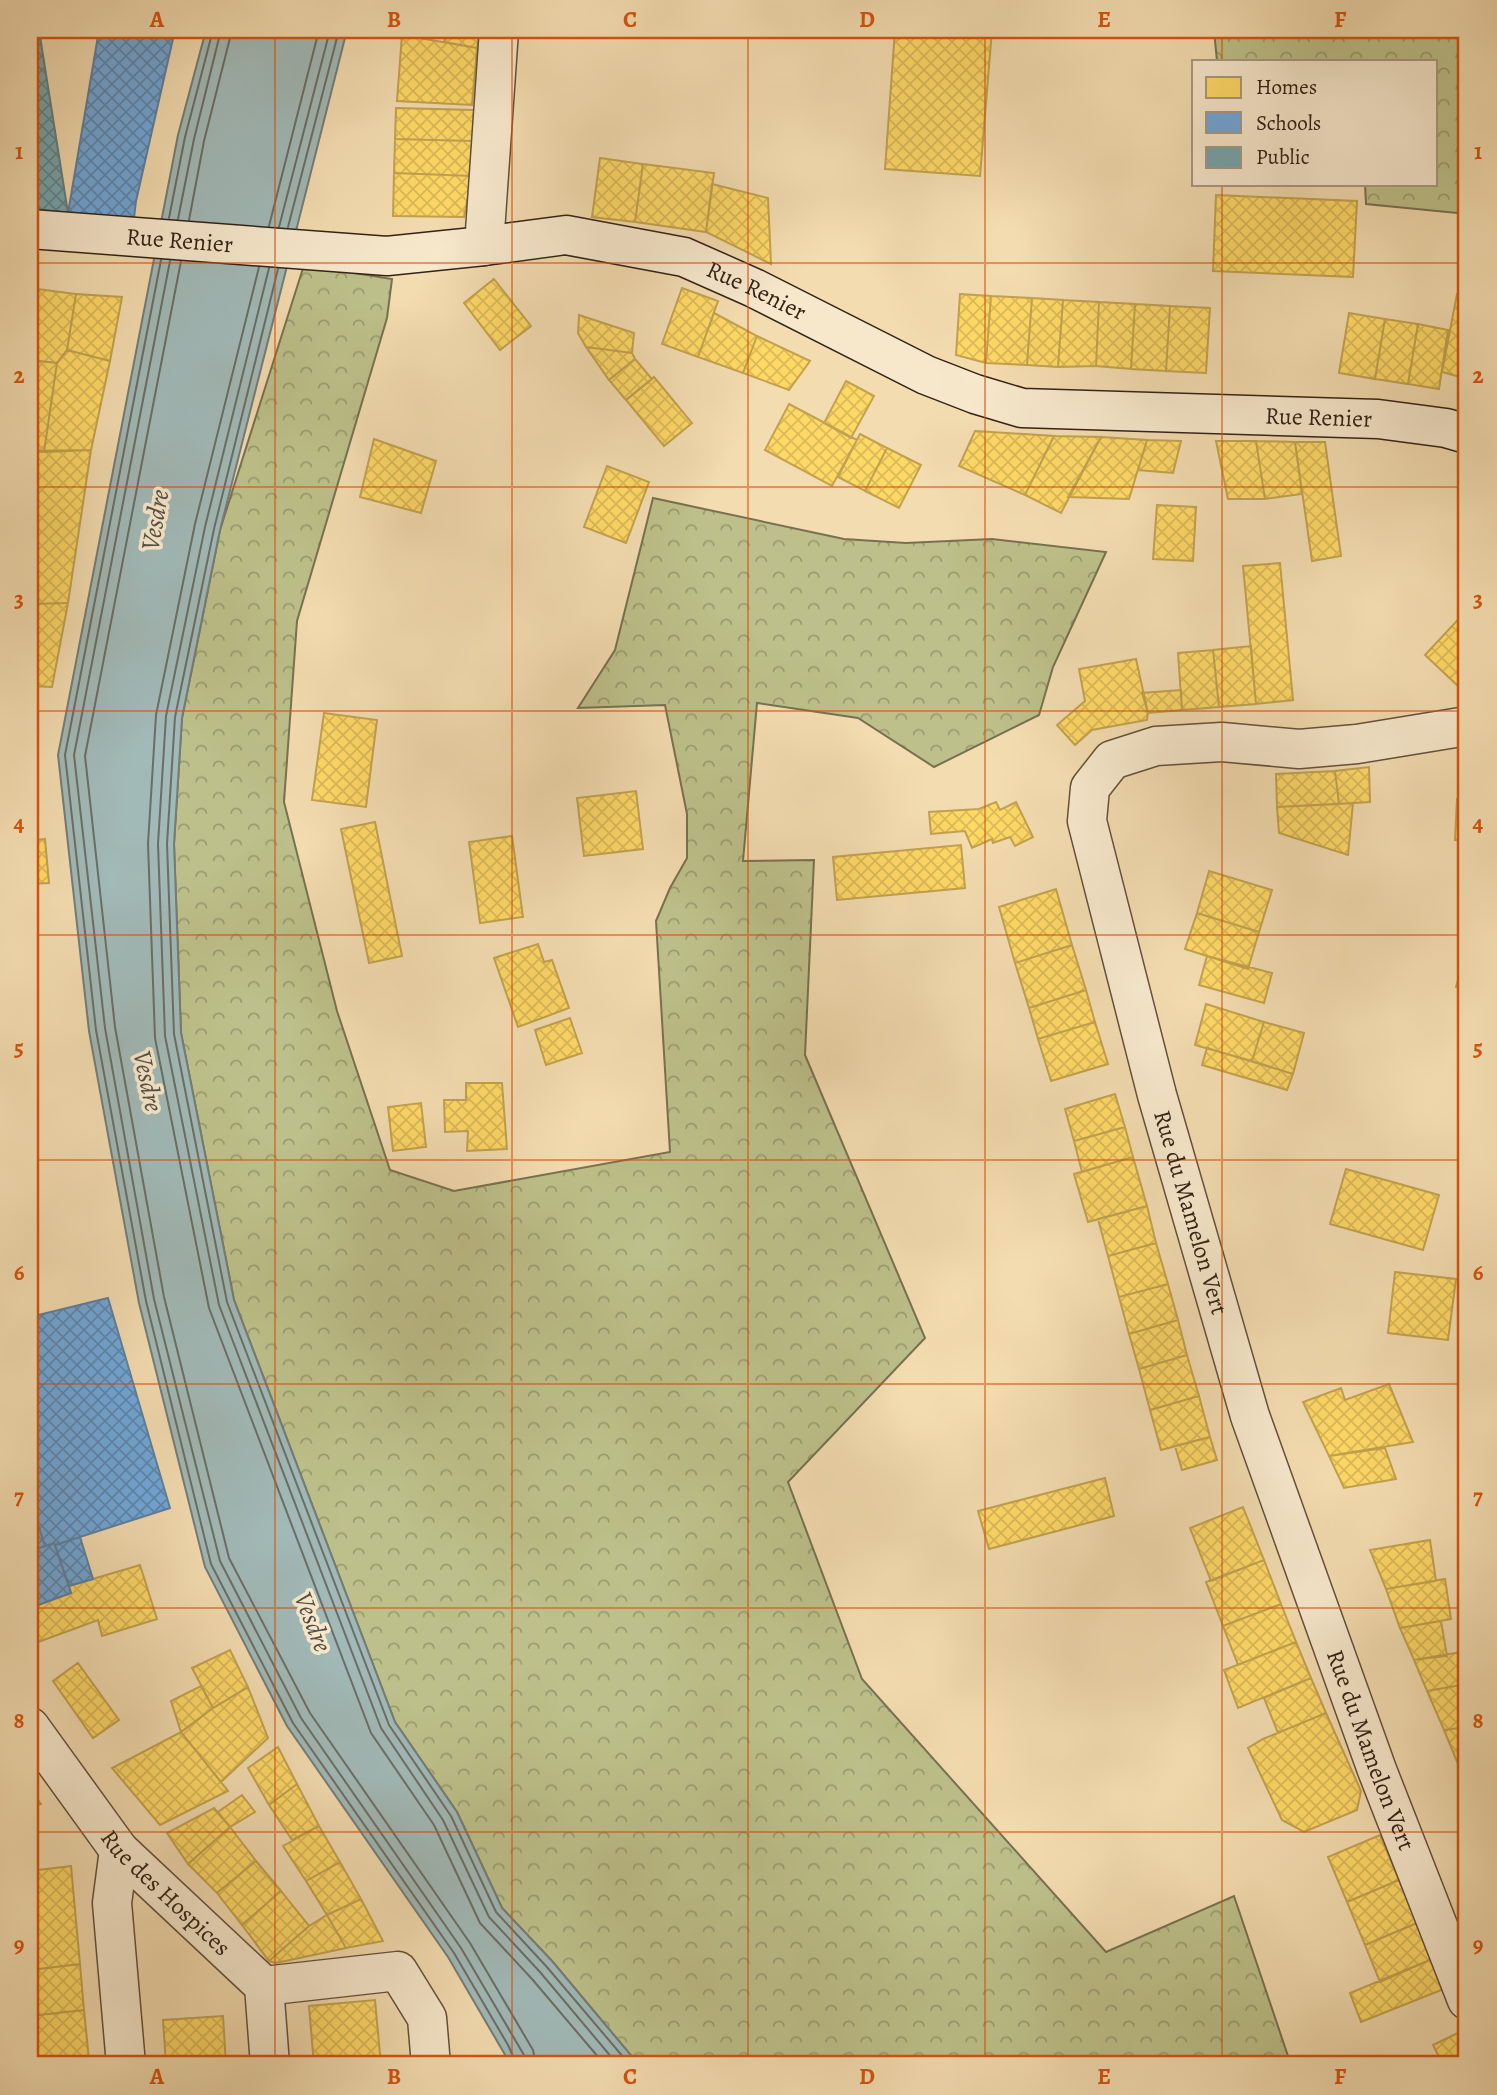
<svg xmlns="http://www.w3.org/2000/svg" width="1497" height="2095" font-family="Alegreya,serif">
<defs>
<pattern id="forest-crowns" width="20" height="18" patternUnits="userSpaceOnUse" patternTransform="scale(1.75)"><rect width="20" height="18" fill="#bdc08a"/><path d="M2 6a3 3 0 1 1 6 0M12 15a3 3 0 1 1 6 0" fill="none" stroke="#9a9c70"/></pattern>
<pattern id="homes-cross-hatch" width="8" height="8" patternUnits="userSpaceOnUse" patternTransform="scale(1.75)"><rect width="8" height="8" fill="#ffd966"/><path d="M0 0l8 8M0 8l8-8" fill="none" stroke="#dbba58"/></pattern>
<pattern id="schools-cross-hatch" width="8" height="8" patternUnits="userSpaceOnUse" patternTransform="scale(1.75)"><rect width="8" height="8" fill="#6fa8dc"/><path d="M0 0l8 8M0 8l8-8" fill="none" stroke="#5c88b1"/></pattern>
<pattern id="public-cross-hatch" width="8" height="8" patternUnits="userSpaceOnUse" patternTransform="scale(1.75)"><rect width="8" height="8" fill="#76a5af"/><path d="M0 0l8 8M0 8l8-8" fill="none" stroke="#61868d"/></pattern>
</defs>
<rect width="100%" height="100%" fill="#f3dcb0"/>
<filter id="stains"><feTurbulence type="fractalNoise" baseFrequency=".00286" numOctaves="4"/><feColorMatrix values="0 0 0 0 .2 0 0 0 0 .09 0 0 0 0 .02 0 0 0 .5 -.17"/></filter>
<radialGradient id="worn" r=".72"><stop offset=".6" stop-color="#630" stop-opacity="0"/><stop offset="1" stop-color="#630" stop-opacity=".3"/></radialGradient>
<path fill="url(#forest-crowns)" stroke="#787150" stroke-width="2" d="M 1214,30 L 1467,30 L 1467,214 L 1366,204 L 1365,184 L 1436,184 L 1436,61 L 1217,61 Z
M 304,265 L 392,279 L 387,318 L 297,621 L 284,802 L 337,1011 L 390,1170 L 454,1191 L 670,1152 L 656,921 L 670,888 L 687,858 L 687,814 L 665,705 L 578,708 L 615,650 L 653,498 L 844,539 L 906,543 L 992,539 L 1106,552 L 1053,667 L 1039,715 L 934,767 L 858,718 L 757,703 L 743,861 L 814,860 L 805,1055 L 925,1338 L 788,1482 L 862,1679 L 1106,1952 L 1234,1896 L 1291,2065 L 639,2065 L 552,1961 L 502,1908 L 457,1812 L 395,1722 L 234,1300 L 181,1033 L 174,844 L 182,718 L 220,530 Z"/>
<path fill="#a1b9b7" stroke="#757d77" stroke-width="2" d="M 206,30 L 347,30 L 220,530 L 182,718 L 174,844 L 181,1033 L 234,1300 L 395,1722 L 457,1812 L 502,1908 L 552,1961 L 639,2065 L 511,2065 L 448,1957 L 287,1726 L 205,1567 L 139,1303 L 89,1031 L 58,755 L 178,135 Z"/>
<path fill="url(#homes-cross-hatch)" stroke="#c2a24e" stroke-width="2" d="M 447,30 L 481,30 L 477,48 L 444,42 Z
M 895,30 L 992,30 L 980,176 L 885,169 Z
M 402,35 L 477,48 L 472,105 L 397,101 Z
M 396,108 L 474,110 L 473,141 L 395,139 Z
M 395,139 L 473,141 L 472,176 L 394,173 Z
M 600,158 L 643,164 L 635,222 L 592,217 Z
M 643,164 L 714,173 L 706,232 L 635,222 Z
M 394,173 L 472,176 L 464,217 L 393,216 Z
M 712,184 L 768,198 L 771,264 L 706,232 Z
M 1216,195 L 1357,201 L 1353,277 L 1213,271 Z
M 494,279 L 531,326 L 500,350 L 464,303 Z
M 30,288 L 76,294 L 67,350 L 57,363 L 30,360 Z
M 682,288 L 718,301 L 698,357 L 662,344 Z
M 76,294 L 122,297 L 110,361 L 67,350 Z
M 960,294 L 991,296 L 986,363 L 956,355 Z
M 1457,294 L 1467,296 L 1467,379 L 1442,372 Z
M 991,296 L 1032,298 L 1027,365 L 986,363 Z
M 1032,298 L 1063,300 L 1058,367 L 1027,365 Z
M 1063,300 L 1099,302 L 1096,366 L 1058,367 Z
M 1099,302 L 1135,304 L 1131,369 L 1096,366 Z
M 1135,304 L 1170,306 L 1166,371 L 1131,369 Z
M 1170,306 L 1210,308 L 1206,373 L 1166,371 Z
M 714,313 L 757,336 L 743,373 L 698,357 Z
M 1349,313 L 1385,319 L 1375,379 L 1339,373 Z
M 579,315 L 634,333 L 632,353 L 586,347 L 578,333 Z
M 1385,319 L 1418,324 L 1408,384 L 1375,379 Z
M 1418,324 L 1448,330 L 1439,389 L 1408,384 Z
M 757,336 L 810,361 L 789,390 L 743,373 Z
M 586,347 L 632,353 L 635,359 L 609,380 Z
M 67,350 L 110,361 L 91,450 L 44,452 L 57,363 Z
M 635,359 L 652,379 L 626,400 L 609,380 Z
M 30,360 L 57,363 L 44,452 L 30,451 Z
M 654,377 L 692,423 L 664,446 L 626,400 Z
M 846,381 L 874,396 L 851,438 L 824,423 Z
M 789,404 L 857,440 L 832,486 L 765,450 Z
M 975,431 L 1054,436 L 1025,495 L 959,466 Z
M 860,434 L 887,448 L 865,491 L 838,477 Z
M 1054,436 L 1101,437 L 1061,513 L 1025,495 Z
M 1101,437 L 1147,440 L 1129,499 L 1068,497 Z
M 374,439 L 436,461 L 421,513 L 360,497 Z
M 1147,440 L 1181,441 L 1173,473 L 1138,470 Z
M 1216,441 L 1256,441 L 1265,499 L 1228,499 Z
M 1256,441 L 1295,442 L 1302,494 L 1265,499 Z
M 1295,442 L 1325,442 L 1341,556 L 1312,561 Z
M 887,448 L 921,465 L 899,508 L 865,491 Z
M 91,450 L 68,603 L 30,604 L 30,451 Z
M 607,466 L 649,482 L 626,543 L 584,527 Z
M 1467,470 L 1467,495 L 1458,491 Z
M 1157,505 L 1196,507 L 1193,561 L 1153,559 Z
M 1280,563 L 1293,700 L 1256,704 L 1243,566 Z
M 68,603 L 52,687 L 30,686 L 30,604 Z
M 1467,610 L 1467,676 L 1458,686 L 1425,655 Z
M 1251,646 L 1256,704 L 1219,707 L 1213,650 Z
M 1213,650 L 1219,707 L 1182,710 L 1178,653 Z
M 1136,659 L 1148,713 L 1147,720 L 1092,730 L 1075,745 L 1057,725 L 1085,701 L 1079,669 Z
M 1181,690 L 1182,710 L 1148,713 L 1142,693 Z
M 324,713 L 377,720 L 366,807 L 312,800 Z
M 1369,767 L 1370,802 L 1339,804 L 1335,771 Z
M 1335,771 L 1339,804 L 1277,807 L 1276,774 Z
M 636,791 L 643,849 L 584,856 L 577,798 Z
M 1457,799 L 1467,800 L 1467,841 L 1455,840 Z
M 996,802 L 1000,810 L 1016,802 L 1033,837 L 1015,846 L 1010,837 L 993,843 L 992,839 L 972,848 L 965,831 L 931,834 L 929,812 L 979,809 Z
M 1353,803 L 1348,855 L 1279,833 L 1277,807 Z
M 375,822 L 402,956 L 369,963 L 341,829 Z
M 512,836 L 523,917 L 480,923 L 469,842 Z
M 45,839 L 49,883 L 30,884 L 30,841 Z
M 961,845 L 965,888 L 837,900 L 833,857 Z
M 1209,871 L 1272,890 L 1259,932 L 1197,913 Z
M 1460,873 L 1467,873 L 1467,889 L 1459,887 Z
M 1056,889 L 1072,945 L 1015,963 L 999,907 Z
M 1197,913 L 1259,932 L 1248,969 L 1185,949 Z
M 538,944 L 544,962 L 552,960 L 569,1008 L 518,1027 L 494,958 Z
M 1072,945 L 1086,990 L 1029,1008 L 1015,963 Z
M 1467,949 L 1467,991 L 1456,987 Z
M 1207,956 L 1272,973 L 1264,1003 L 1199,985 Z
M 1086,990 L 1095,1022 L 1038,1039 L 1029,1008 Z
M 1206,1004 L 1264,1022 L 1252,1061 L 1195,1045 Z
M 570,1018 L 582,1053 L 546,1065 L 535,1030 Z
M 1095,1022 L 1108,1064 L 1051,1081 L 1038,1039 Z
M 1264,1022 L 1304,1033 L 1293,1074 L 1252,1061 Z
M 1207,1048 L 1293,1074 L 1287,1090 L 1202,1065 Z
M 466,1083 L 502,1083 L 507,1149 L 467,1151 L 468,1131 L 445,1132 L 444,1100 L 466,1100 Z
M 1115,1094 L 1125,1127 L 1074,1141 L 1065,1109 Z
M 421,1103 L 426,1147 L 393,1151 L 388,1107 Z
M 1125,1127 L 1133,1157 L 1082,1172 L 1074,1141 Z
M 1133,1157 L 1147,1206 L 1088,1222 L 1074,1174 Z
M 1346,1169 L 1439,1195 L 1423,1250 L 1330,1224 Z
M 1147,1206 L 1156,1243 L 1108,1256 L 1098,1219 Z
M 1156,1243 L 1168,1284 L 1119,1297 L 1108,1256 Z
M 1395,1272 L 1456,1279 L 1448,1340 L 1388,1333 Z
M 1168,1284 L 1178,1320 L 1129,1334 L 1119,1297 Z
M 1178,1320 L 1187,1355 L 1139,1369 L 1129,1334 Z
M 1187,1355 L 1199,1396 L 1150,1410 L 1139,1369 Z
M 1389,1384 L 1413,1442 L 1329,1456 L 1303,1402 L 1341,1388 L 1345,1400 Z
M 1199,1396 L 1210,1437 L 1161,1450 L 1150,1410 Z
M 1210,1437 L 1217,1460 L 1182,1470 L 1175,1446 Z
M 1385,1448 L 1396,1479 L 1344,1488 L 1329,1456 Z
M 1105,1478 L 1114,1516 L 989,1549 L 978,1511 Z
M 1243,1507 L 1264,1560 L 1211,1581 L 1190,1528 Z
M 1430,1540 L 1436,1581 L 1386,1589 L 1370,1550 Z
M 1264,1560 L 1281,1604 L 1223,1626 L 1206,1582 Z
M 140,1565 L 157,1619 L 102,1636 L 98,1620 L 30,1645 L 30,1608 L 71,1593 L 69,1586 Z
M 1445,1579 L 1451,1619 L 1400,1628 L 1386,1589 Z
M 1281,1604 L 1296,1642 L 1238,1665 L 1223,1626 Z
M 1441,1621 L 1447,1656 L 1414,1660 L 1400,1628 Z
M 1296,1642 L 1311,1678 L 1238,1708 L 1224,1670 Z
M 230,1650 L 248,1687 L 213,1708 L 192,1668 Z
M 1467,1651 L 1467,1684 L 1427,1691 L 1414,1660 Z
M 78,1663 L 119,1720 L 93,1738 L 53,1681 Z
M 1311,1678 L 1326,1713 L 1278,1733 L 1264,1698 Z
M 1467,1684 L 1467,1727 L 1444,1730 L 1427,1691 Z
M 201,1686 L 213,1708 L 181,1732 L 171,1701 Z
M 248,1687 L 268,1738 L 221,1782 L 181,1732 L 213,1708 Z
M 1326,1713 L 1361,1791 L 1357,1810 L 1304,1832 L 1282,1820 L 1248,1748 L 1263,1739 Z
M 1467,1727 L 1467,1762 L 1458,1764 L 1444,1730 Z
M 181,1732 L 228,1791 L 160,1825 L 112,1768 Z
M 278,1747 L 297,1784 L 269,1805 L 248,1768 Z
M 297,1784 L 319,1826 L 292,1840 L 269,1805 Z
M 30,1789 L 41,1804 L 30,1808 Z
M 242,1795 L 255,1812 L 230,1827 L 218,1812 Z
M 214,1808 L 230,1827 L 188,1864 L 167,1833 Z
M 319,1826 L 340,1862 L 306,1881 L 283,1846 Z
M 230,1827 L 256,1861 L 217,1893 L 188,1864 Z
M 1380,1835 L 1399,1880 L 1347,1902 L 1328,1857 Z
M 256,1861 L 281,1891 L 242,1925 L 217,1893 Z
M 340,1862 L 361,1899 L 327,1915 L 306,1881 Z
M 71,1866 L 80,1964 L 30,1970 L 30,1871 Z
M 1399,1880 L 1417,1923 L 1365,1945 L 1347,1902 Z
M 281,1891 L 309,1926 L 269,1961 L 242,1925 Z
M 361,1899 L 383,1941 L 346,1948 L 327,1915 Z
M 327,1915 L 346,1948 L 276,1963 L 269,1961 L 309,1926 Z
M 1417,1923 L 1432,1959 L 1380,1982 L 1365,1945 Z
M 1432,1959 L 1444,1989 L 1361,2022 L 1350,1993 Z
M 80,1964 L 84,2010 L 30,2016 L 30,1970 Z
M 375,2000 L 381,2065 L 314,2065 L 309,2006 Z
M 84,2010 L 89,2060 L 30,2065 L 30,2016 Z
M 223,2016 L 226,2065 L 166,2065 L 163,2020 Z
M 1462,2031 L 1467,2041 L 1467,2063 L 1461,2065 L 1443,2065 L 1433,2045 Z
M 1405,2057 L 1409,2065 L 1385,2065 Z
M 89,2060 L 90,2065 L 34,2065 Z"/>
<path fill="url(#schools-cross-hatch)" stroke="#5d80a1" stroke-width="2" d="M 99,30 L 175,30 L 136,201 L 134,218 L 68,213 Z
M 108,1298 L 170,1508 L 55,1545 L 54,1543 L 45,1546 L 30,1500 L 34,1497 L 30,1485 L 30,1462 L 34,1460 L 30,1446 L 30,1317 Z
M 30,1500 L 45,1546 L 30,1551 Z
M 80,1537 L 93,1579 L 69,1586 L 55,1545 Z
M 54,1543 L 71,1593 L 30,1608 L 30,1551 Z"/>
<path fill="url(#public-cross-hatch)" stroke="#627e81" stroke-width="2" d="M 30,30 L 39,30 L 68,213 L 30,208 Z"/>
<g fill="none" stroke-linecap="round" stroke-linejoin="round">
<path stroke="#6a6e66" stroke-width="2" d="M 169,218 L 185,137 L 213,30
M 178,219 L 194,139 L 221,30
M 189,220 L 204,141 L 232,30
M 269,226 L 319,30
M 279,227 L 330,30
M 288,227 L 339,30
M 161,260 L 65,755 L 96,1030 L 146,1301 L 211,1564 L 293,1723 L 454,1953 L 508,2045 L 517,2065
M 170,261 L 74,755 L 105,1028 L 154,1299 L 220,1561 L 301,1718 L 461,1948 L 524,2055 L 526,2065
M 181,261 L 85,756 L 115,1027 L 164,1297 L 229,1558 L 310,1713 L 470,1943 L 533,2050 L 536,2065
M 259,267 L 195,524 L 156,715 L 148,844 L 155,1038 L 209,1308 L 371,1733 L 434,1825 L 480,1923 L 532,1979 L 605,2065
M 269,268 L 205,527 L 166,716 L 158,844 L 165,1036 L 219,1305 L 381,1728 L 443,1820 L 489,1917 L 540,1972 L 618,2065
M 278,269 L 214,529 L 175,717 L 167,844 L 174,1034 L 227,1302 L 389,1725 L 451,1816 L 496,1912 L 546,1966 L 630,2065"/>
<defs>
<g id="street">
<path d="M 484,246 L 499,30"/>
<path id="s1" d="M 1467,726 L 1357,744 L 1299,749 L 1222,742 L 1156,746 L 1112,760 L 1090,788 L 1087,821 L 1157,1095 L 1250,1416 L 1377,1770 L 1467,2000"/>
<path id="s2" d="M 30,1727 L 119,1850 L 264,1986 L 270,2065"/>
<path d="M 119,1850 L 112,1903 L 126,2065"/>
<path d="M 264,1986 L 398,1971 L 427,2018 L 431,2065"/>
</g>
<g id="secondary">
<path id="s3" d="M 30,229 L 387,256 L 484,246 L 566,235 L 684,257 L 754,288 L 926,375 L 975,394 L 1022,408 L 1378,419 L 1446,428 L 1467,434"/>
</g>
</defs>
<use href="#street" stroke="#63503c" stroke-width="41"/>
<use href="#secondary" stroke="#332216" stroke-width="41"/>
<use href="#street" stroke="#f7e8cc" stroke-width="38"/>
<use href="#secondary" stroke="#f7e8cc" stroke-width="38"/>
</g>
<path fill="none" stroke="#d6540d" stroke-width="2" stroke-opacity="0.55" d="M 275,30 L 275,2065M 512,30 L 512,2065M 748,30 L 748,2065M 985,30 L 985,2065M 1222,30 L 1222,61M 1222,184 L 1222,2065M 30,263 L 1467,263M 30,487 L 1467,487M 30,711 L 1467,711M 30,935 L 1467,935M 30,1160 L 1467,1160M 30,1384 L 1467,1384M 30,1608 L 1467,1608M 30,1832 L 1467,1832"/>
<g text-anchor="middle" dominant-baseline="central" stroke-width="7" stroke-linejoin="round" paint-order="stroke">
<g font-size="24" fill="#332216" stroke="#f7e8cc">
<text stroke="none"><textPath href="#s3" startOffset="150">Rue Renier</textPath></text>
<text stroke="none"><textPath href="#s3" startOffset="738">Rue Renier</textPath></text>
<text stroke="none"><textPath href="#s3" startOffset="1326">Rue Renier</textPath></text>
<text stroke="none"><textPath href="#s1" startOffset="833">Rue du Mamelon Vert</textPath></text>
<text stroke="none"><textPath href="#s1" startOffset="1400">Rue du Mamelon Vert</textPath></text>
<text stroke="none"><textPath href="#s2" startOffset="215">Rue des Hospices</textPath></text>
</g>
<g font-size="26" font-style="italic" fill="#544f46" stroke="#f7e8cc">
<text transform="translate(155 520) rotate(-80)">Vesdre</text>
<text transform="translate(148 1081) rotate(78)">Vesdre</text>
<text transform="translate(313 1622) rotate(69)">Vesdre</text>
</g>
</g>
<rect width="1497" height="2095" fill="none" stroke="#f3dcb0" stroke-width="77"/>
<rect x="1192" y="60" width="245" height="126" fill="#f7e8cc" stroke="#a99983" stroke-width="2"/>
<rect x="1206" y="77" width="35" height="21" fill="#ffd966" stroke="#a99983" stroke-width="2"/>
<text x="1256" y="94" font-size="21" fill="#332216">Homes</text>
<rect x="1206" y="112" width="35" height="21" fill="#6fa8dc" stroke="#a99983" stroke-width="2"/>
<text x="1256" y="130" font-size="21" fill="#332216">Schools</text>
<rect x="1206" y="147" width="35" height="21" fill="#76a5af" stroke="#a99983" stroke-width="2"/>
<text x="1256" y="164" font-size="21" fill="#332216">Public</text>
<rect x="38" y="38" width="1420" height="2018" fill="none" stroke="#d6540d" stroke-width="2.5"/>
<g font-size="23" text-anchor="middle" font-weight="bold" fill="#d6540d">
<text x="157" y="27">A</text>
<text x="394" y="27">B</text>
<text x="630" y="27">C</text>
<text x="867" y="27">D</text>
<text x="1104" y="27">E</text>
<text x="1340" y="27">F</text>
<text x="19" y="159">1</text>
<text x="1478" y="159">1</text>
<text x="19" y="383">2</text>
<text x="1478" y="383">2</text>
<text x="19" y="607">3</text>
<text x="1478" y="607">3</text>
<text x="19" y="831">4</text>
<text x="1478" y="831">4</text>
<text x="19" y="1055">5</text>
<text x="1478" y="1055">5</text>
<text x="19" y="1280">6</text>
<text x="1478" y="1280">6</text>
<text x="19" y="1504">7</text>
<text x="1478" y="1504">7</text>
<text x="19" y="1728">8</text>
<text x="1478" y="1728">8</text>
<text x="19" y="1952">9</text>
<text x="1478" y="1952">9</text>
<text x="157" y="2084">A</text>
<text x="394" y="2084">B</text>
<text x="630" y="2084">C</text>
<text x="867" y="2084">D</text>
<text x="1104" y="2084">E</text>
<text x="1340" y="2084">F</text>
</g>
<rect width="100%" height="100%" filter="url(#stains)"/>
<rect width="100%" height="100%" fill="url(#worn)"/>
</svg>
